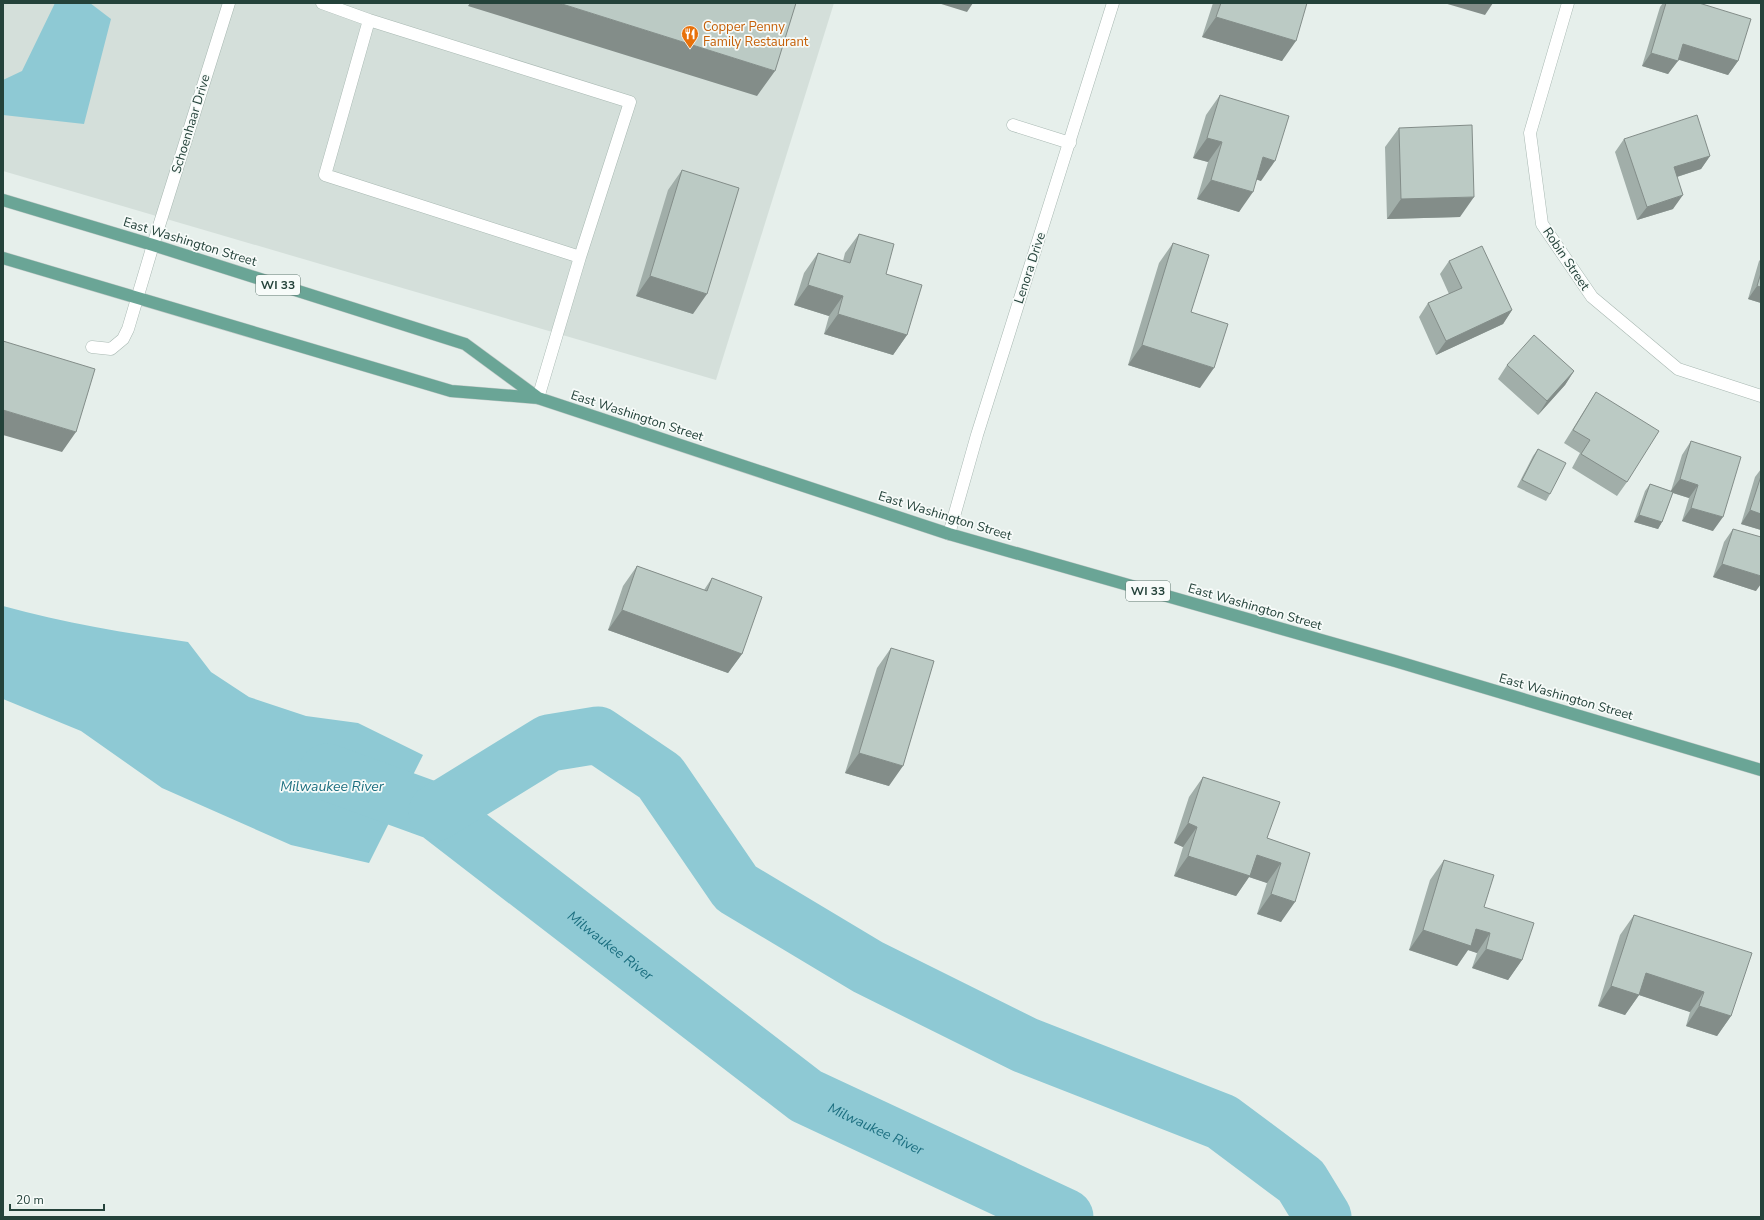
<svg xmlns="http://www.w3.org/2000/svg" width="1764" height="1220" font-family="'Nunito Sans',sans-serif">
<rect width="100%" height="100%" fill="#e6efeb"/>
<path fill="#d4dfda" d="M 3,3 L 834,3 L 716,380 L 3,171 Z"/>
<path fill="#8ec9d4" d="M 55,3 L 90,3 L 111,19 L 84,124 L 3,115 L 3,80 L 22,71 Z
M 3,606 C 64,623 126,633 188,642 L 211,672 L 249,697 L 306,716 L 358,723 L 423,755 L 369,863 L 291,845 L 162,788 L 81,731 L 3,699 Z"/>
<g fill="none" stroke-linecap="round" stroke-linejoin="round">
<g stroke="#8ec9d4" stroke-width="57">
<path id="s1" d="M 327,772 L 437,812 L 806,1096 L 1065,1217"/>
<path d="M 437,812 L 549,743 L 598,735 L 660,777 L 736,888 L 868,967 L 1025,1045 L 1222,1122 L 1301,1181 L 1323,1217"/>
</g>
<defs>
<path id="service" d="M 322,3 L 369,20 L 325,175 L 580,257 L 538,398
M 369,20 L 630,102 L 580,257
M 1013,125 L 1070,143
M 92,347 L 111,349 L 123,339 L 128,329 L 153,245"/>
<path id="minor" d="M 1568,3 L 1530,133 L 1542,224 L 1592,297 L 1678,369 L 1761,396
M 153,245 L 229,3
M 949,534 L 977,435 L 1113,3"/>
<path id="primary" d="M 3,200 L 153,245 L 465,344 L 537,397
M 3,258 L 451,391 L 538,398 L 949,534 L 1395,661 L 1761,770"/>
</defs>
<use href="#service" stroke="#a8b8b2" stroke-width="13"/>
<use href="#minor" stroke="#a8b8b2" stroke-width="13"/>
<use href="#primary" stroke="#c2cac8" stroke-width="13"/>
<use href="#service" stroke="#fff" stroke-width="12"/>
<use href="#minor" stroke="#fff" stroke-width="12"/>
<use href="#primary" stroke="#6aa596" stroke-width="12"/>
</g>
<path fill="#a1aea9" d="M 1213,3 L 1307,3 L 1282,61 L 1202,37 Z
M 1663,3 L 1699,3 L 1738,61 L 1728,75 L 1678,59 L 1668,74 L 1642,66 L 1660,7 Z
M 1220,95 L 1261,181 L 1257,179 L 1239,212 L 1197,199 L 1208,162 L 1193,158 L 1206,115 Z
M 1399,128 L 1460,217 L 1387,219 L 1385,147 Z
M 1624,139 L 1710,156 L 1701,169 L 1677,177 L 1673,209 L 1637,220 L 1615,152 Z
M 682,170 L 693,314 L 636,296 L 668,190 Z
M 859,234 L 886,274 L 907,335 L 893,355 L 824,334 L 829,316 L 794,305 L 804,273 L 818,253 L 843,261 L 845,253 Z
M 1173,243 L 1191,312 L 1200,388 L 1128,365 L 1159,263 Z
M 1761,259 L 1761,303 L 1748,299 L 1759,261 Z
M 1449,261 L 1512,310 L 1503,324 L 1436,355 L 1419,317 L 1428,303 L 1449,294 L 1440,274 Z
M 1507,365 L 1574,371 L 1565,385 L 1538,415 L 1498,379 Z
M 1596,392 L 1627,482 L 1617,496 L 1572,468 L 1580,453 L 1564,443 L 1587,406 Z
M 1691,441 L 1713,531 L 1682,521 L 1689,498 L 1673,493 L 1662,522 L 1658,529 L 1634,522 L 1645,491 L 1650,484 L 1671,491 L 1682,455 Z
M 1538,449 L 1550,494 L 1546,501 L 1517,487 L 1533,456 Z
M 1761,469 L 1761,530 L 1741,524 L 1755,477 Z
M 1733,529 L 1756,591 L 1713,577 L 1724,542 Z
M 637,566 L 704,590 L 712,578 L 742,654 L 728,673 L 608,630 L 623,586 Z
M 891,648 L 889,786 L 845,773 L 877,668 Z
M 1203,777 L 1267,838 L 1310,853 L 1281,922 L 1257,914 L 1267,883 L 1249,877 L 1236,896 L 1174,876 L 1183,847 L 1174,843 L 1189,797 Z
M 1444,860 L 1484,907 L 1522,960 L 1508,980 L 1472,968 L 1477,953 L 1468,950 L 1457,966 L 1409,950 L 1430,880 Z
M 1634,915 L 1731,1016 L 1717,1036 L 1686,1026 L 1690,1012 L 1639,995 L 1625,1015 L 1598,1006 L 1620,935 Z"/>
<path fill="#838d89" d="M 470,3 L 559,3 L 775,71 L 757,96 L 468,6 Z
M 938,3 L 973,3 L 967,12 Z
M 1444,3 L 1493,3 L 1485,15 Z
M 1216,17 L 1296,41 L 1282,61 L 1202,37 Z
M 1683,44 L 1738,61 L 1728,75 L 1673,58 Z
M 1651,53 L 1678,61 L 1668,74 L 1642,66 Z
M 1207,138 L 1222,142 L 1208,162 L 1193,158 Z
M 1710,156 L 1701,169 L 1664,181 L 1674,167 Z
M 1263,157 L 1275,161 L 1261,181 L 1249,177 Z
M 1211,180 L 1253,192 L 1239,212 L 1197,199 Z
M 1683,195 L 1673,209 L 1637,220 L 1647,207 Z
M 1474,197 L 1460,217 L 1387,219 L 1401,199 Z
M 650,276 L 707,294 L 693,314 L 636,296 Z
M 808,285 L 843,296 L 829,316 L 794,305 Z
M 1757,286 L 1761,287 L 1761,303 L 1748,299 Z
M 1512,310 L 1503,324 L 1436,355 L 1446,341 Z
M 838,314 L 907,335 L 893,355 L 824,334 Z
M 1142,345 L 1214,368 L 1200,388 L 1128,365 Z
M 1574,371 L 1565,385 L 1538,415 L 1547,401 Z
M 3,410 L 76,432 L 62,452 L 3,435 Z
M 1680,479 L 1698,485 L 1689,498 L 1670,492 Z
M 1691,508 L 1723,517 L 1713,531 L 1682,521 Z
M 1750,510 L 1761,514 L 1761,530 L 1741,524 Z
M 1639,515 L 1662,522 L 1658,529 L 1634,522 Z
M 1722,564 L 1761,576 L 1761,584 L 1756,591 L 1713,577 Z
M 622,610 L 742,654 L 728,673 L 608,630 Z
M 859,753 L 903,766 L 889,786 L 845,773 Z
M 1188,823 L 1197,827 L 1183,847 L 1174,843 Z
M 1257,855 L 1281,863 L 1267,883 L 1249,877 L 1236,896 L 1174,876 L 1188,856 Z
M 1271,894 L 1295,902 L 1281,922 L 1257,914 Z
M 1476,929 L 1490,933 L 1477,953 L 1468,950 L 1457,966 L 1409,950 L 1423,930 Z
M 1486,949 L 1522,960 L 1508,980 L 1472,968 Z
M 1646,973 L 1704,992 L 1690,1012 L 1639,995 L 1625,1015 L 1598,1006 L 1611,986 Z
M 1699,1006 L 1731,1016 L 1717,1036 L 1686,1026 Z"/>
<path fill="#bbcac4" stroke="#838d89" d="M 559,3 L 796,3 L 775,71 Z
M 1221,3 L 1307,3 L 1296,41 L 1216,17 Z
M 1666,3 L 1699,3 L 1751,19 L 1738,61 L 1683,44 L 1678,61 L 1651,53 Z
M 1220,95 L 1289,116 L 1275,161 L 1263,157 L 1253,192 L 1211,180 L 1222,142 L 1207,138 Z
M 1697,115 L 1710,156 L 1674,167 L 1683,195 L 1647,207 L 1624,139 Z
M 1472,125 L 1474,197 L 1401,199 L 1399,128 Z
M 682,170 L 739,188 L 707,294 L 650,276 Z
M 859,234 L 894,244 L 886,274 L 922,285 L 907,335 L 838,314 L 843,296 L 808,285 L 818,253 L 850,263 Z
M 1173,243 L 1209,255 L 1191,312 L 1228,324 L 1214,368 L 1142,345 Z
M 1482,246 L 1512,310 L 1446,341 L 1428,303 L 1462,288 L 1449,261 Z
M 1761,273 L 1761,287 L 1757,286 Z
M 1534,335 L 1574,371 L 1547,401 L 1507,365 Z
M 3,341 L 95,369 L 76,432 L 3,410 Z
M 1596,392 L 1659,431 L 1627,482 L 1581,454 L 1590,440 L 1573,430 Z
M 1691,441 L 1741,457 L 1723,517 L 1691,508 L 1698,485 L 1680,479 Z
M 1538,449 L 1566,463 L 1550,494 L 1522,480 Z
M 1761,476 L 1761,514 L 1750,510 Z
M 1650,484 L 1673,492 L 1662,522 L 1639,515 Z
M 1733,529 L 1761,537 L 1761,576 L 1722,564 Z
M 637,566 L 707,591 L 712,578 L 762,597 L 742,654 L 622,610 Z
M 891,648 L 934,661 L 903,766 L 859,753 Z
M 1203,777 L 1280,802 L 1267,838 L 1310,853 L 1295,902 L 1271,894 L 1281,863 L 1257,855 L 1250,876 L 1188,856 L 1197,827 L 1188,823 Z
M 1444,860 L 1494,875 L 1484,907 L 1534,923 L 1522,960 L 1486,949 L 1490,933 L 1476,929 L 1471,946 L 1423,930 Z
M 1634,915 L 1752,953 L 1731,1016 L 1699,1006 L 1704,992 L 1646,973 L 1639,995 L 1611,986 Z"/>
<defs>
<symbol id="restaurant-pin" viewBox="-11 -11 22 30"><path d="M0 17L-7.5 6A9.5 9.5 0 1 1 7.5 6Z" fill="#e8710a" stroke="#f7fbf9"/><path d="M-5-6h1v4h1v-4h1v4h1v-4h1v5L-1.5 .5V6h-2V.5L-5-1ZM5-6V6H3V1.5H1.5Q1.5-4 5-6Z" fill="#fff"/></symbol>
</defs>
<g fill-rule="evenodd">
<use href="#restaurant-pin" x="680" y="24" width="20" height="27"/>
</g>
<g text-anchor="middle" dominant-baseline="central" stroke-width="3.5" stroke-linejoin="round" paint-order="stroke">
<g fill="#f7fbf9" stroke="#637a73" stroke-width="1">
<rect x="256" y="275" width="44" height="20" rx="3"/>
<rect x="1126" y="581" width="44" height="20" rx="3"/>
</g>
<g font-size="12" font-weight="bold" fill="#24423a">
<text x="278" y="285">WI 33</text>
<text x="1148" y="591">WI 33</text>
</g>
<g font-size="13" fill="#c56008" stroke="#f7fbf9" text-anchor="start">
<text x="703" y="27">Copper Penny<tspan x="703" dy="15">Family Restaurant</tspan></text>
</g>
<g font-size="13" fill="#24423a" stroke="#f7fbf9">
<text transform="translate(191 124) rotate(-73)">Schoenhaar Drive</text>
<text transform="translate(190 242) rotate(17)">East Washington Street</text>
<text transform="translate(1566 259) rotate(56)">Robin Street</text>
<text transform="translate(1030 268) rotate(-72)">Lenora Drive</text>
<text transform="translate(637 416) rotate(18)">East Washington Street</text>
<text transform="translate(945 516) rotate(17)">East Washington Street</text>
<text transform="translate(1255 607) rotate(16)">East Washington Street</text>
<text transform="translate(1566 697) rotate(16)">East Washington Street</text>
</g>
<g font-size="14" font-style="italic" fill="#1c6f80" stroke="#f7fbf9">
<text x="332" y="786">Milwaukee River</text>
<text stroke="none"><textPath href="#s1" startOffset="336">Milwaukee River</textPath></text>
<text stroke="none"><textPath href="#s1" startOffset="660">Milwaukee River</textPath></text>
</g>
</g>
<rect width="1764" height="1220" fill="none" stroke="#24423a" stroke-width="8"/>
<path d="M10 1204v6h94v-6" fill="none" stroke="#24423a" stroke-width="2"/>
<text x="16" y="1204" font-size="12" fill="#24423a" stroke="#f7fbf9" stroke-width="3" paint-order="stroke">20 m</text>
</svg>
